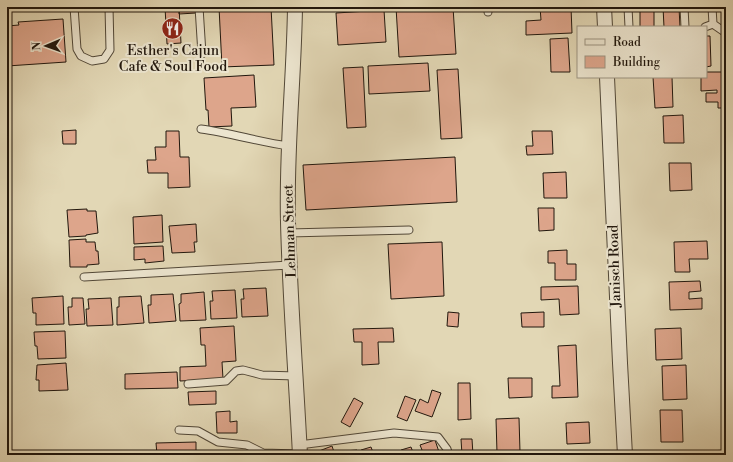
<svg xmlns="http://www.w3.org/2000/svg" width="733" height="462" font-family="'Libre Bodoni',serif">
<rect width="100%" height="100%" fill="#e2d7b5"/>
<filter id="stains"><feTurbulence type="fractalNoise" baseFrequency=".005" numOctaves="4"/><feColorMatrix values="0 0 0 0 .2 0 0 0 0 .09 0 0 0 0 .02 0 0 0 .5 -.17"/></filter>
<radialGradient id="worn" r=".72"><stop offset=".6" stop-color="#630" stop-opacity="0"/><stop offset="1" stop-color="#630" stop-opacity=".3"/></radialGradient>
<path fill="#dda58b" stroke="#21170d" d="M 165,7 L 179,7 L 181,43 L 167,44 Z
M 179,7 L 195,7 L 196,13 L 179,14 Z
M 219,7 L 271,7 L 274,65 L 222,67 Z
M 396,7 L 453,7 L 456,54 L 399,57 Z
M 540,7 L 571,7 L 572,33 L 526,35 L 526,21 L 541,20 Z
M 640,7 L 654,7 L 654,27 L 640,27 Z
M 663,7 L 679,7 L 680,27 L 664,27 Z
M 722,7 L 726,7 L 726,29 L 723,29 Z
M 384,10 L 386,42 L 338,45 L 336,13 Z
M 63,19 L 66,62 L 7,66 L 7,26 L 19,25 L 18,22 Z
M 706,36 L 710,36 L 711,66 L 706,67 Z
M 568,38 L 570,72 L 551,72 L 550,39 Z
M 428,63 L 430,91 L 369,94 L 368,66 Z
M 363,67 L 366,127 L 347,128 L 343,68 Z
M 458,69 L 462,138 L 441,139 L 437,70 Z
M 706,72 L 726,72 L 726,108 L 718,108 L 718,102 L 706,102 L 706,93 L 717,93 L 717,90 L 701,91 L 701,77 L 706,77 Z
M 254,75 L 256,107 L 231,108 L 232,126 L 209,127 L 208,110 L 206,110 L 204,78 Z
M 653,77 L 672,77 L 673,107 L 655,108 Z
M 683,115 L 684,143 L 664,143 L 663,116 Z
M 76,130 L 76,144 L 63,144 L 62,131 Z
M 166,131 L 179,131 L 180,157 L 189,157 L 190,187 L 168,188 L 168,173 L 148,173 L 147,160 L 156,160 L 155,147 L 166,147 Z
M 532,131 L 552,131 L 553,154 L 527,155 L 526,146 L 533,146 Z
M 455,157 L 457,202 L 306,210 L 303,165 Z
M 669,163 L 691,163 L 692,190 L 670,191 Z
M 566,172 L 567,198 L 544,198 L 543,173 Z
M 538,208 L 554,208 L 554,230 L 539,231 Z
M 87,209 L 87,211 L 96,211 L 98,233 L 86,235 L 86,236 L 69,237 L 67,210 Z
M 162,215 L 163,242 L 134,244 L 133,217 Z
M 196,224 L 197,242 L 194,242 L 195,252 L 172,253 L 169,226 Z
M 86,239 L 86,242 L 95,242 L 96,251 L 98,251 L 99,264 L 87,265 L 87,267 L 70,267 L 69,240 Z
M 707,241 L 708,259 L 689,259 L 690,272 L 675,272 L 674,242 Z
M 442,242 L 444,296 L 391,299 L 388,244 Z
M 163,246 L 164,261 L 145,263 L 145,259 L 134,260 L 134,247 Z
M 567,250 L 567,264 L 576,264 L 576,280 L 555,280 L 555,263 L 548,263 L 548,251 Z
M 700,281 L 701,291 L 689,292 L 689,299 L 702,298 L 702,309 L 670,310 L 669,282 Z
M 578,286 L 579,314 L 560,315 L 559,299 L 541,300 L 541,287 Z
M 266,288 L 268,316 L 242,317 L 241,299 L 244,299 L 243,289 Z
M 235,290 L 237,318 L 211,319 L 210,301 L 213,301 L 212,291 Z
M 204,292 L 206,320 L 180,321 L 179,304 L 181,303 L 181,294 Z
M 173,294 L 176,321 L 149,323 L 148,305 L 151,305 L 151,295 Z
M 7,296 L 9,296 L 10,325 L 7,325 Z
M 63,296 L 64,324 L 36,325 L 36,313 L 33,313 L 32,298 Z
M 141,296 L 144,323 L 117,325 L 117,307 L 119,307 L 119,297 Z
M 72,298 L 83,298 L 85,324 L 69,325 L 68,307 L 72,307 Z
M 111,298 L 113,325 L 87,326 L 86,309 L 89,309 L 88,299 Z
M 448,312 L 459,313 L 458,327 L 447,326 Z
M 544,312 L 544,327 L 522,327 L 521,313 Z
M 234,326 L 236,361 L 222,362 L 223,379 L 180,381 L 180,367 L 206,366 L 205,345 L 201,345 L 200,328 Z
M 393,328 L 394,342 L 378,342 L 379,364 L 362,365 L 362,342 L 354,342 L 353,329 Z
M 681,328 L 682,359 L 656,360 L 655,329 Z
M 65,331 L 66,358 L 38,359 L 37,346 L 35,346 L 34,332 Z
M 576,345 L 578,397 L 552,398 L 552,386 L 560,386 L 558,346 Z
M 66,363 L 68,390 L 39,391 L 39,380 L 36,380 L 37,365 Z
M 686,365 L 687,399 L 663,400 L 662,366 Z
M 177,372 L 178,388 L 125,389 L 125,374 Z
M 508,378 L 532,378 L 532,397 L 509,398 Z
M 458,383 L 470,383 L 471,419 L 458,420 Z
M 432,390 L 441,393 L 432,417 L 415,411 L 420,399 L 428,403 Z
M 216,391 L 216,404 L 189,405 L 188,392 Z
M 405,396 L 416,400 L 407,421 L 397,417 Z
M 354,398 L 363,403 L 350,427 L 341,422 Z
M 660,410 L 682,410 L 683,442 L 661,442 Z
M 230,411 L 230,422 L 237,421 L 237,433 L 217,433 L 216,412 Z
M 519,418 L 520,452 L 497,453 L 496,419 Z
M 589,422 L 590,443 L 567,444 L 566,423 Z
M 461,439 L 472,439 L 473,455 L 462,455 Z
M 435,440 L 440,455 L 424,455 L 420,445 Z
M 196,442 L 196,455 L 157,455 L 156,443 Z
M 332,446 L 335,455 L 320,455 L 319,451 Z
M 371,447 L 374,455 L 363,455 L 361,450 Z
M 411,447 L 414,455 L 403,455 L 401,450 Z
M 357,450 L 358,455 L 345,455 L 344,451 Z"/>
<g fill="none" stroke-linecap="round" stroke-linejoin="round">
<defs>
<path id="service" d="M 74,7 L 77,49 L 81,56 L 92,61 L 104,59 L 110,50 L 109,7
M 199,7 L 202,54
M 488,7 L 488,12
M 628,7 L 629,27
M 684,7 L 685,27
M 712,7 L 713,24
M 7,8 L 16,7
M 705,27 L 713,24 L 726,33
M 201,129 C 231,133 259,142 289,146
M 289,233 L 409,230
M 84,277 L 290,265
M 188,384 L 226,381 L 236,371 L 243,370 L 262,375 L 296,376
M 179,430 L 198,431 L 218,442 L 247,445 L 263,453 L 299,454
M 299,445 L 394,433 L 438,437 L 447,449 L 449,455
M 709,455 L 726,454"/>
<path id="minor" d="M 295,7 C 294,79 286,150 288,222 C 290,300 296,377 300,455
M 604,7 L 605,27
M 607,77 L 620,363 L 625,455"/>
</defs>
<use href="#service" stroke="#514737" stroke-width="9"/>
<use href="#minor" stroke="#514737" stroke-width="16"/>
<use href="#service" stroke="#ece5cf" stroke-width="7"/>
<use href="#minor" stroke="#ece5cf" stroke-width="14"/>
</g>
<defs>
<symbol id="restaurant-disc" viewBox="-11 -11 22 22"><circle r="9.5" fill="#8f2418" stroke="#ece5cf"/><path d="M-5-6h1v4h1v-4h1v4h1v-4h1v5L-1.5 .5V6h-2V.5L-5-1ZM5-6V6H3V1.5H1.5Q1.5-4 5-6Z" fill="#fff"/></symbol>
</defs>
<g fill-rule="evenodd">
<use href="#restaurant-disc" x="160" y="16" width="25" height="25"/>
</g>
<g text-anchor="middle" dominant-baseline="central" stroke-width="4" stroke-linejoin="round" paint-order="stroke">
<g font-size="14" fill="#21170d" stroke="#ece5cf">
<text x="173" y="51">Esther's Cajun<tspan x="173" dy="16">Cafe &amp; Soul Food</tspan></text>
</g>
<g font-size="14" fill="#21170d" stroke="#ece5cf">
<text transform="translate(290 231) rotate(-92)">Lehman Street</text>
<text transform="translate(615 266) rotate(-92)">Janisch Road</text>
</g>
</g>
<rect width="733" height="462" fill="none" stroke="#e2d7b5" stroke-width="24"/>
<rect x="8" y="8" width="717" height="446" fill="none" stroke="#21170d" stroke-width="2"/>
<rect x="12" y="12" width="709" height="438" fill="none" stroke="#21170d"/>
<rect x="577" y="26" width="130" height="52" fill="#ece5cf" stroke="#9b9381"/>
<rect x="585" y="39" width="20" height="6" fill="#ece5cf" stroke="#9b9381"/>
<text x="613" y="46" font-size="12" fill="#21170d">Road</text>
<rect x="585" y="56" width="20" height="12" fill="#dda58b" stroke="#9b9381"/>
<text x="613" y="66" font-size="12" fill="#21170d">Building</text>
<g transform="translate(46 46) rotate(268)" stroke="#ece5cf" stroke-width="3" paint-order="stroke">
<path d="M0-3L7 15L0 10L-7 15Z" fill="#21170d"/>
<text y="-6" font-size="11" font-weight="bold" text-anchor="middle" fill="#21170d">N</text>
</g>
<rect width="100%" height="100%" filter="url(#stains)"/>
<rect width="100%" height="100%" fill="url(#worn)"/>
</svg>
